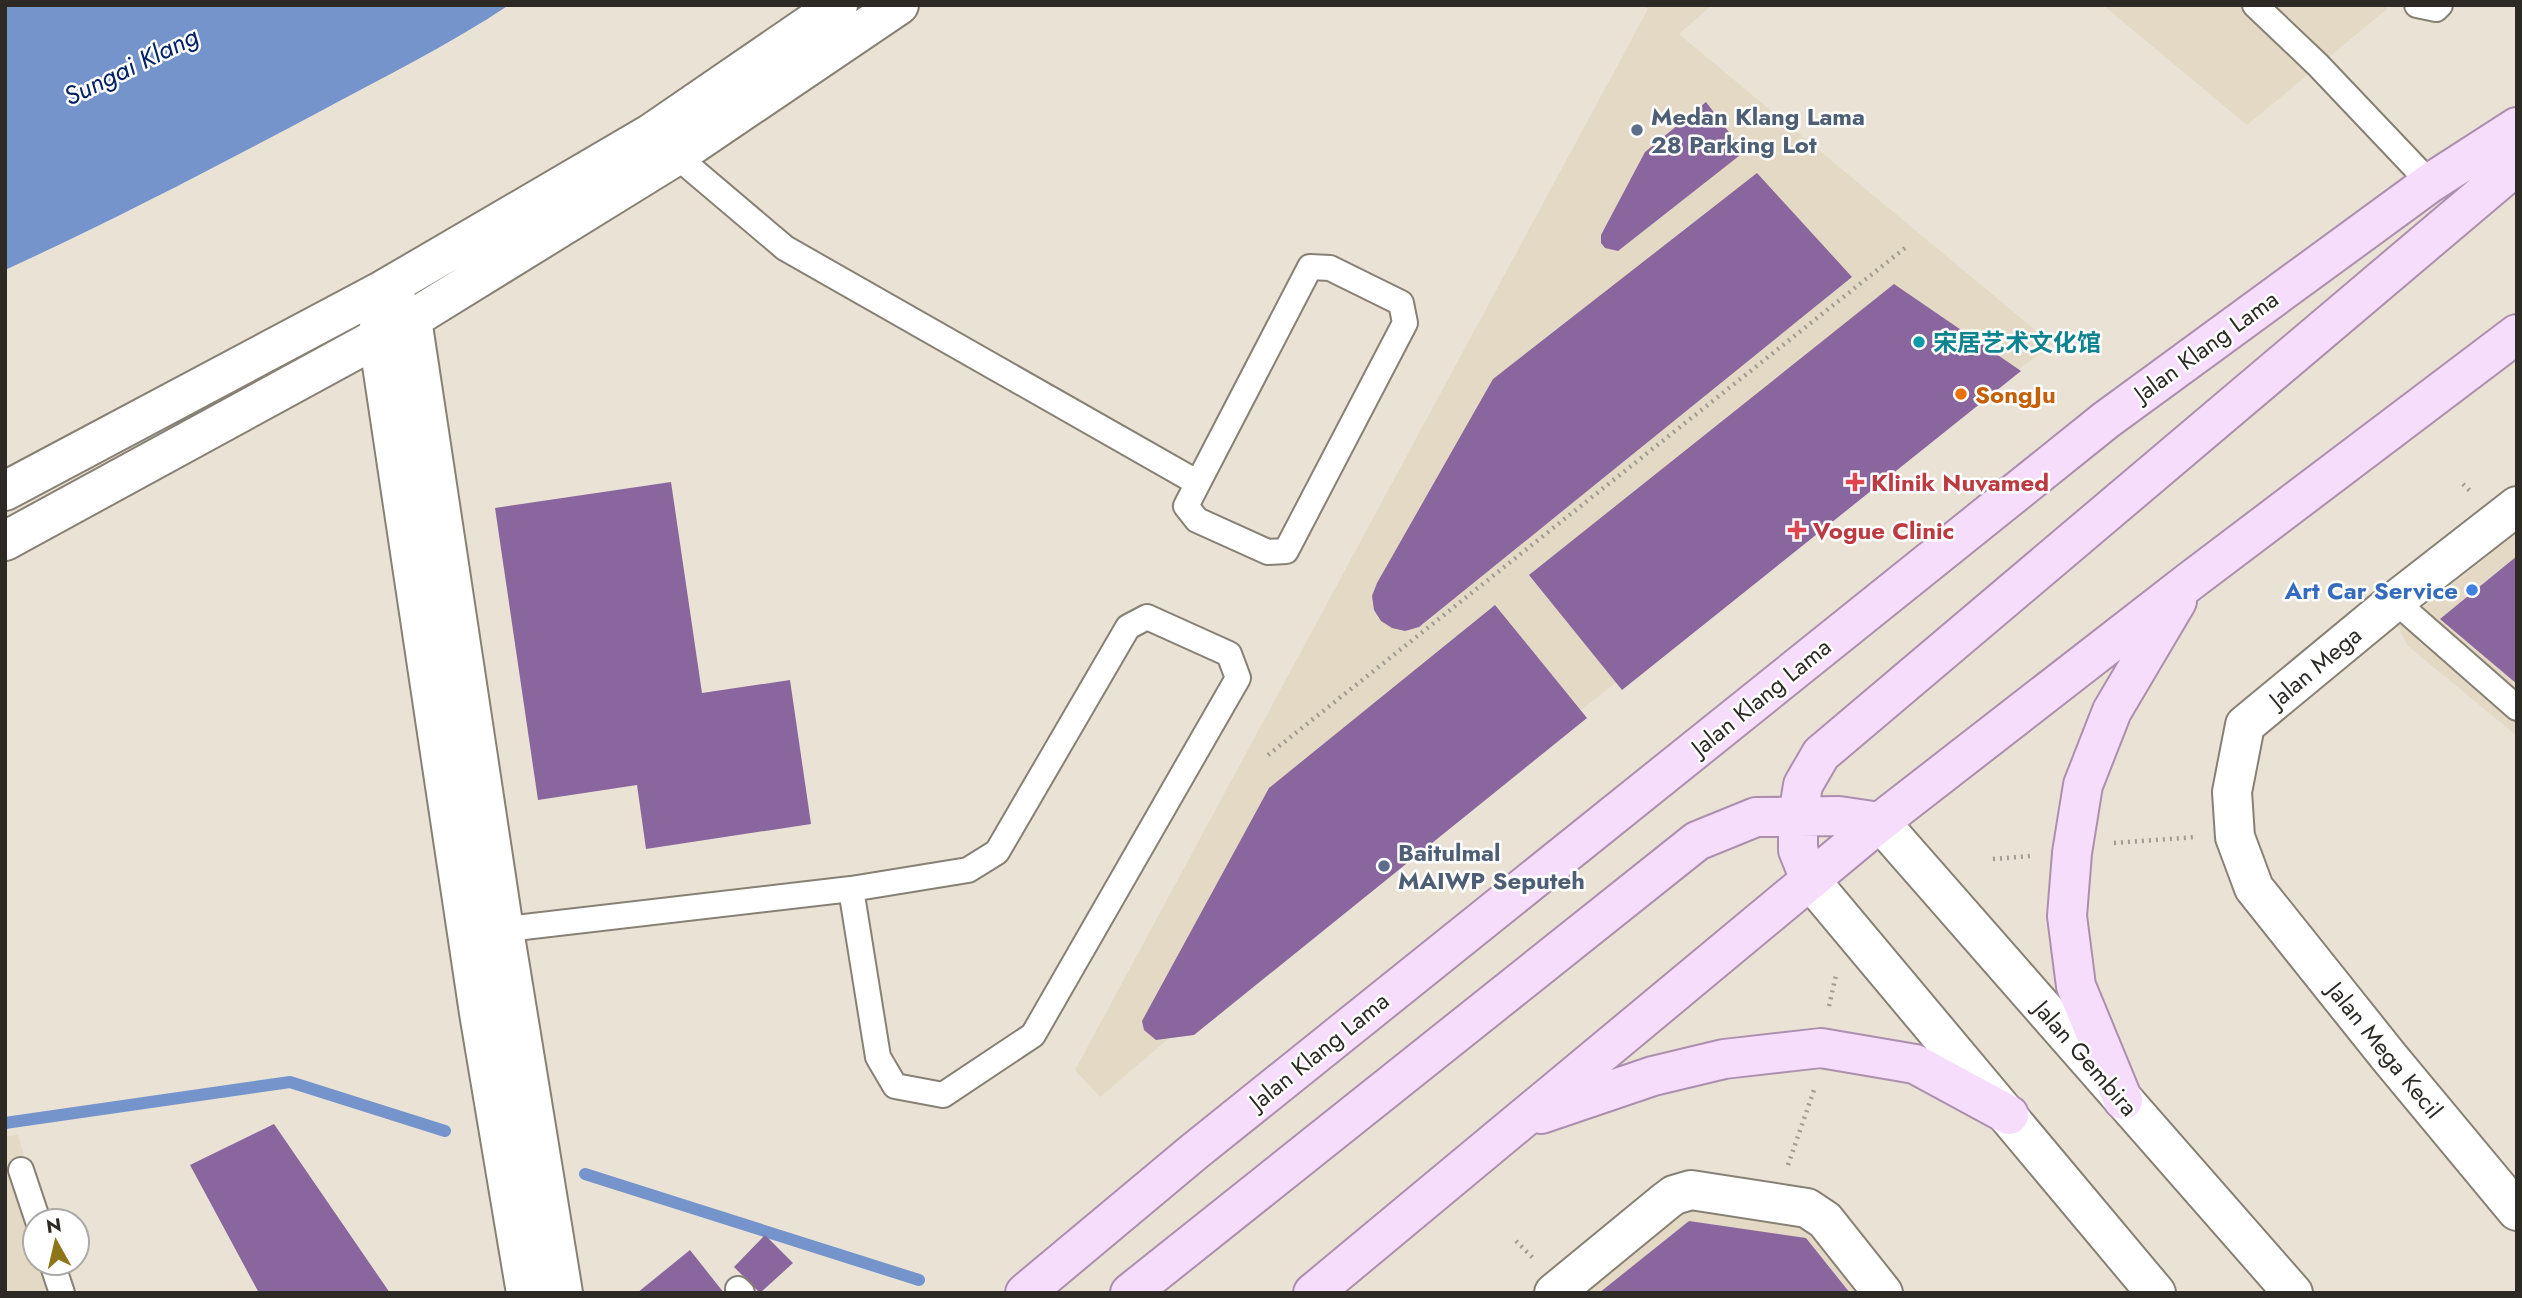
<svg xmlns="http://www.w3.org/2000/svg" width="2522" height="1298" font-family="Jost,'Noto Sans SC',sans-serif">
<rect width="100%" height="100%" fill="#eae3d5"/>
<path fill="#e4d9c4" d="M 1644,5 L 1712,5 L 1679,34 L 2052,344 L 1738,586 L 1207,1006 L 1100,1097 L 1075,1070 L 1648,9 Z
M 2103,5 L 2385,5 L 2387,9 L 2247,125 Z
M 2517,533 L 2517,736 L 2408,646 L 2398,627 Z
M 18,1135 L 43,1221 L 35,1221 L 35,1263 L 56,1263 L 64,1293 L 5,1293 L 5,1136 Z
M 1683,1204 L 1812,1226 L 1866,1293 L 1574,1293 Z"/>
<path fill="#7594cc" d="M 9,5 L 509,5 C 449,45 382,78 319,112 C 215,167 112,221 5,270 L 5,7 Z"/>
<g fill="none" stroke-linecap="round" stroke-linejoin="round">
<path stroke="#7594cc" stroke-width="12" d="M 5,1123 L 290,1082 L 445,1131
M 585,1174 L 919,1280"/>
</g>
<path fill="#89669d" d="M 1706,102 L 1744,152 L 1618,251 L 1605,248 L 1601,243 L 1601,235 L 1645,152 Z
M 1757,173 L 1852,277 L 1419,627 L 1405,631 L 1392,628 L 1381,621 L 1374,610 L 1372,596 L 1377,583 L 1493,379 Z
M 1894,284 L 2021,371 L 1622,690 L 1529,575 Z
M 671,482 L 702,693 L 790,680 L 811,824 L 646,849 L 637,785 L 538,800 L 495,508 Z
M 2517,556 L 2517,684 L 2440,619 Z
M 1495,605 L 1587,718 L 1194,1035 L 1156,1040 L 1144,1030 L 1142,1021 L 1269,788 Z
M 274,1124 L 390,1293 L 259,1293 L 190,1165 Z
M 1689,1221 L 1806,1238 L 1850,1293 L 1599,1293 Z
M 765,1235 L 793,1263 L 760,1293 L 734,1267 Z
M 690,1250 L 724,1293 L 637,1293 Z"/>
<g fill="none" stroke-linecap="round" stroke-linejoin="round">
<defs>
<path id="lane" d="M 2255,5 L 2318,65 L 2430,183
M 2417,5 L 2436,9 L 2440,5
M 667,148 L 785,248 L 1198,483
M 1310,267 L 1330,268 L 1401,303 L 1405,323 L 1286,551 L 1268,552 L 1197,520 L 1186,506 Z
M 2395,601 L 2517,708
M 490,931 L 851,889 L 968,870 L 997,852 L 1128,627 L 1147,617 L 1229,654 L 1238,678 L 1033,1035 L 943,1095 L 895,1086 L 878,1057 L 851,889
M 21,1170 L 38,1221
M 52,1263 L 62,1293
M 738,1289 L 742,1293"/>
<path id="street" d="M 383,290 L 412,319 L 504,930 L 563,1293
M 380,316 L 378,338 L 479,1013 L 526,1293
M 5,491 L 383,290 L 650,134 L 838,5
M 2517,506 L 2395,601 L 2245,725 L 2232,792 L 2235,837 L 2254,888 L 2389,1057 L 2517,1211
M 5,541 L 412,319 L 676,156 L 899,5
M 1554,1293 L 1666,1201 L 1674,1195 L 1691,1190 L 1807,1208 L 1825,1220 L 1883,1293"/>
<path id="secondary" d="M 1880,822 L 2293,1293
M 1810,880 L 2156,1293"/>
<path id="primary" d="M 1810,880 L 1798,850 L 1798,816 L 1803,785 L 1821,754 L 2509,172 L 2517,162
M 2123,1100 L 2076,986 L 2067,916 L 2072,853 L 2083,785 L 2112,711 L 2177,601
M 1541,1114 L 1653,1076 L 1724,1059 L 1821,1048 L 1915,1064 L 2009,1115
M 1025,1293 L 1195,1151 L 2106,420 L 2430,183 L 2517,127
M 1130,1293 L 1697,841 L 1756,817 L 1839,816 L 1880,822
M 1313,1293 L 1880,822 L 2189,582 L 2517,334"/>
</defs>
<use href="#lane" stroke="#878074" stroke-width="28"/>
<use href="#street" stroke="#878074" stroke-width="42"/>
<use href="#secondary" stroke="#878074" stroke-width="42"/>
<use href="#primary" stroke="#ac8fae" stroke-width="42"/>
<path stroke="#a19c91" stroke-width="4.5" stroke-dasharray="2 5" stroke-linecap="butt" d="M 2463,484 L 2471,492
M 1268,755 L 1905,248
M 2114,843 L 2196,837
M 1993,859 L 2031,856
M 1829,1006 L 1836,975
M 1788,1165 L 1814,1090
M 1516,1241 L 1533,1258"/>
<use href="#lane" stroke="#fff" stroke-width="24"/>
<use href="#street" stroke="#fff" stroke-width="38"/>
<use href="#secondary" stroke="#fff" stroke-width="38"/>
<use href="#primary" stroke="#f6ddfb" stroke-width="38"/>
</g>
<g fill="#5c6f8a" stroke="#fff" stroke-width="2.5">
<circle cx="1637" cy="130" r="7"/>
<circle cx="1384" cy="866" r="7"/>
</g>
<circle fill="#0f9aa8" stroke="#fff" stroke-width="2.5" cx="1919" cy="342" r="7"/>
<circle fill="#e8710a" stroke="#fff" stroke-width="2.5" cx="1961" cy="394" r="7"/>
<g fill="#e0444e" stroke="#fff" stroke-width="2.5">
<path d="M1851.5 471.5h7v7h7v7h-7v7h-7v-7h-7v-7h7z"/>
<path d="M1793.5 519.5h7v7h7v7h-7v7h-7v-7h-7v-7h7z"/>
</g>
<circle fill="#3f7fe0" stroke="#fff" stroke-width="2.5" cx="2472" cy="590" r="7"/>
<g text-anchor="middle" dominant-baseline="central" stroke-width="5" stroke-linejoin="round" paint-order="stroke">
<g font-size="24" font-weight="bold" fill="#4e5e75" stroke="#fff" text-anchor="start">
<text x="1651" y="116">Medan Klang Lama<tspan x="1651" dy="28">28 Parking Lot</tspan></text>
<text x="1398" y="852">Baitulmal<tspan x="1398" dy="28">MAIWP Seputeh</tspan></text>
</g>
<g font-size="24" font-weight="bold" fill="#0d838f" stroke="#fff" text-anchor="start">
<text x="1933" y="342">宋居艺术文化馆</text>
</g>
<g font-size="24" fill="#2d2a25" stroke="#fff">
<text transform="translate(2206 346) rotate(-36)">Jalan Klang Lama</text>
<text transform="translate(2315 667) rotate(-40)">Jalan Mega</text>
<text transform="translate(1761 697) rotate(-39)">Jalan Klang Lama</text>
<text transform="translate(2385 1050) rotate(51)">Jalan Mega Kecil</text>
<text transform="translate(1319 1051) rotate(-39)">Jalan Klang Lama</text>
<text transform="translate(2086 1058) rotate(49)">Jalan Gembira</text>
</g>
<g font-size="24" font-weight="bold" fill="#c56008" stroke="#fff" text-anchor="start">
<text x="1975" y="394">SongJu</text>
</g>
<g font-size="24" font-weight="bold" fill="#be3a42" stroke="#fff" text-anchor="start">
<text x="1871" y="482">Klinik Nuvamed</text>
<text x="1813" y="530">Vogue Clinic</text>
</g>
<g font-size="24" font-weight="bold" fill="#366cbe" stroke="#fff" text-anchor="end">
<text x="2458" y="590">Art Car Service</text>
</g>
<g font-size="26" font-style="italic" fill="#022264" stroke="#fff">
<text transform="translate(131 66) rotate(-26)">Sungai Klang</text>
</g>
</g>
<rect width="2522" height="1298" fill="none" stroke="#2d2a25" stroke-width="14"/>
<g transform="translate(56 1242) rotate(352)"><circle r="33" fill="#ffffff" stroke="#abaaa8" stroke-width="2"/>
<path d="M0-5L12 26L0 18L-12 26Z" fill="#8e751a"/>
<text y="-10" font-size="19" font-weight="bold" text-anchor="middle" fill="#2d2a25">N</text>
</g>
</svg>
